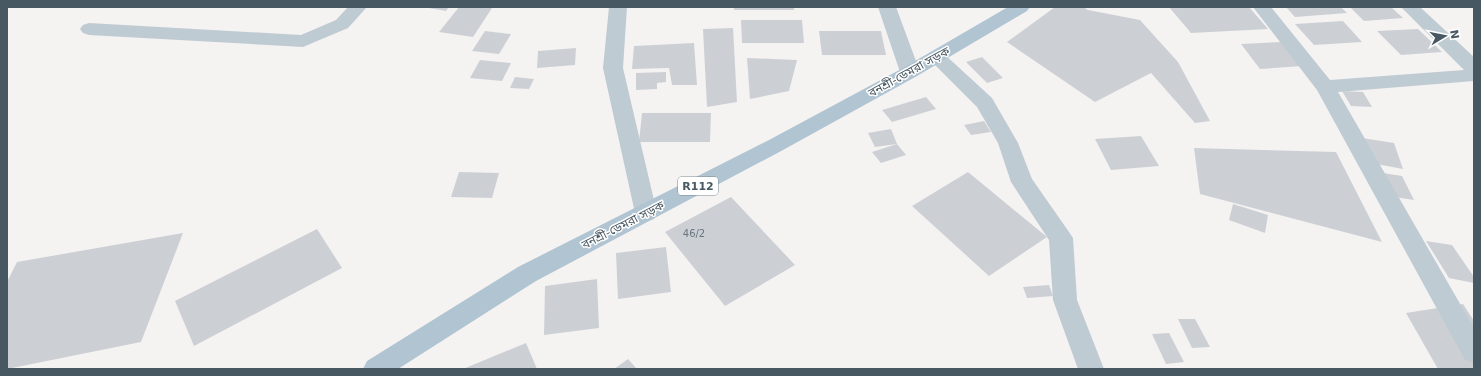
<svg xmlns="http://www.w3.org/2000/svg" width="1481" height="376" font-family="'DejaVu Sans','Noto Sans Bengali',sans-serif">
<rect width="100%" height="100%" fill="#f5f2f2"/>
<path fill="#ccd0d5" d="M 423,7 L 449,7 L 446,11 Z
M 459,7 L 480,7 L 492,8 L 473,37 L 439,32 Z
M 734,7 L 794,7 L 794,10 L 734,10 Z
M 1055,7 L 1083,7 L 1088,10 L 1140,20 L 1178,62 L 1210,121 L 1195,123 L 1151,73 L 1095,102 L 1007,42 Z
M 1169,7 L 1249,7 L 1268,29 L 1191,33 Z
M 1286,7 L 1341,7 L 1347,13 L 1295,17 Z
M 1350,7 L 1391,7 L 1403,18 L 1364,21 Z
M 741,20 L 802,20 L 804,43 L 742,43 Z
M 1343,21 L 1362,42 L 1314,45 L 1295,24 Z
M 733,28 L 737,102 L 707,107 L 703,29 Z
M 1418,29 L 1442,52 L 1401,55 L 1377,31 Z
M 485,31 L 511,34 L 499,54 L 472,51 Z
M 819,31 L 881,31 L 886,55 L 822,55 Z
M 1282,42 L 1303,66 L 1260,69 L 1241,44 Z
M 694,43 L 697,85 L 672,85 L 669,68 L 632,69 L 634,46 Z
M 576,48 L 575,65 L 537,68 L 538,51 Z
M 982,57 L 1003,78 L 987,83 L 966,62 Z
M 747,58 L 797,60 L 789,91 L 750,99 Z
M 480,60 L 511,63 L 502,81 L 470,78 Z
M 666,72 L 666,82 L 657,83 L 657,89 L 636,90 L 636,73 Z
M 515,77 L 534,79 L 529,89 L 510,88 Z
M 1342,91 L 1363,92 L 1372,107 L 1351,106 Z
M 926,97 L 936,109 L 892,122 L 882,110 Z
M 642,113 L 711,113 L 710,142 L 639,142 Z
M 984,121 L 991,132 L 971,135 L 964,125 Z
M 891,129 L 897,144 L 875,147 L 868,133 Z
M 1141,136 L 1159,166 L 1111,170 L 1095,139 Z
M 1362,138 L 1394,143 L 1403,169 L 1371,163 Z
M 897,144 L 906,155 L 881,163 L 872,152 Z
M 1194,148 L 1336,152 L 1382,242 L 1200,194 Z
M 459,172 L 499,173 L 492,198 L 451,197 Z
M 968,172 L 1047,237 L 989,276 L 912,206 Z
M 1383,173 L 1402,176 L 1414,200 L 1394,197 Z
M 731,197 L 795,265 L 725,306 L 665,232 Z
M 1233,204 L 1268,215 L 1265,233 L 1229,220 Z
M 317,229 L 342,268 L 194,346 L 175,301 Z
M 183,233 L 141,342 L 7,369 L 7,282 L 17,262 Z
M 1426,241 L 1452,245 L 1474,277 L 1474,283 L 1449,278 Z
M 666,247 L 671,292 L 618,299 L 616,253 Z
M 597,279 L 599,328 L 544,335 L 545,286 Z
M 1049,285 L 1053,296 L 1027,298 L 1023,287 Z
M 1463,304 L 1474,321 L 1474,369 L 1438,369 L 1406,313 Z
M 1178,319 L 1195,319 L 1210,347 L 1192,348 Z
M 1169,333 L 1184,362 L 1166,364 L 1152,334 Z
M 526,343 L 537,369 L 463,369 Z
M 628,359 L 637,369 L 614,369 Z"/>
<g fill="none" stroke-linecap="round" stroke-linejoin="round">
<path fill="#bfcbd2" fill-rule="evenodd" d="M 348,7 L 367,7 L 348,28 L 303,47 L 89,35 L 83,33 L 80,29 L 83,25 L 89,23 L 301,35 L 336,20 Z
M 609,7 L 627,7 L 623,68 L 657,213 L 654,219 L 646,222 L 638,219 L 635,213 L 603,68 Z
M 878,7 L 896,7 L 920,72 L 917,76 L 910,78 L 903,76 L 900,72 Z
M 1253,7 L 1271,7 L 1330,80 L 1464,70 L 1401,7 L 1420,7 L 1474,57 L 1474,81 L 1338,92 L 1474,328 L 1474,363 L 1465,360 L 1317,90 Z
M 936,51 L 943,53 L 992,98 L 1018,143 L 1032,179 L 1069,232 L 1073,238 L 1077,300 L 1104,369 L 1078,369 L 1053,300 L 1049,240 L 1011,182 L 998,143 L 977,107 L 927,57 L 929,53 Z"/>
<path fill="#b0c4d2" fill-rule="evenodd" d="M 1008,7 L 1030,7 L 1027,11 L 917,76 L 783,150 L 536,281 L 398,369 L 363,369 L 367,361 L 518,267 L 769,140 L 903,68 Z"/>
</g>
<g text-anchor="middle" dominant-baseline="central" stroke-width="3" stroke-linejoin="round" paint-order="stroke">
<g font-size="10" fill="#69767f">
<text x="694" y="233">46/2</text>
</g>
<rect fill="#fff" stroke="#7f8a91" stroke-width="1" x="678" y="177" width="40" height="18" rx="3"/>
<g font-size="11" font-weight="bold" fill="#485862">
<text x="698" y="186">R112</text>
</g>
<g font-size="12" fill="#485862" stroke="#fff">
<text transform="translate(909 72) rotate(-29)">বনশ্রী-ডেমরা সড়ক</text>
<text transform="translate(623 225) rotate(-27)">বনশ্রী-ডেমরা সড়ক</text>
</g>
</g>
<rect width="1481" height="376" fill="none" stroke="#485862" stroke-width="16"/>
<g transform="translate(1445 36) rotate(80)" stroke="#ffffff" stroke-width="3" paint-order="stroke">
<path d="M0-3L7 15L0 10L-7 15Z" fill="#485862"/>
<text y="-6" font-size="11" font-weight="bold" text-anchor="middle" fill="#485862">N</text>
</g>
</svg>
